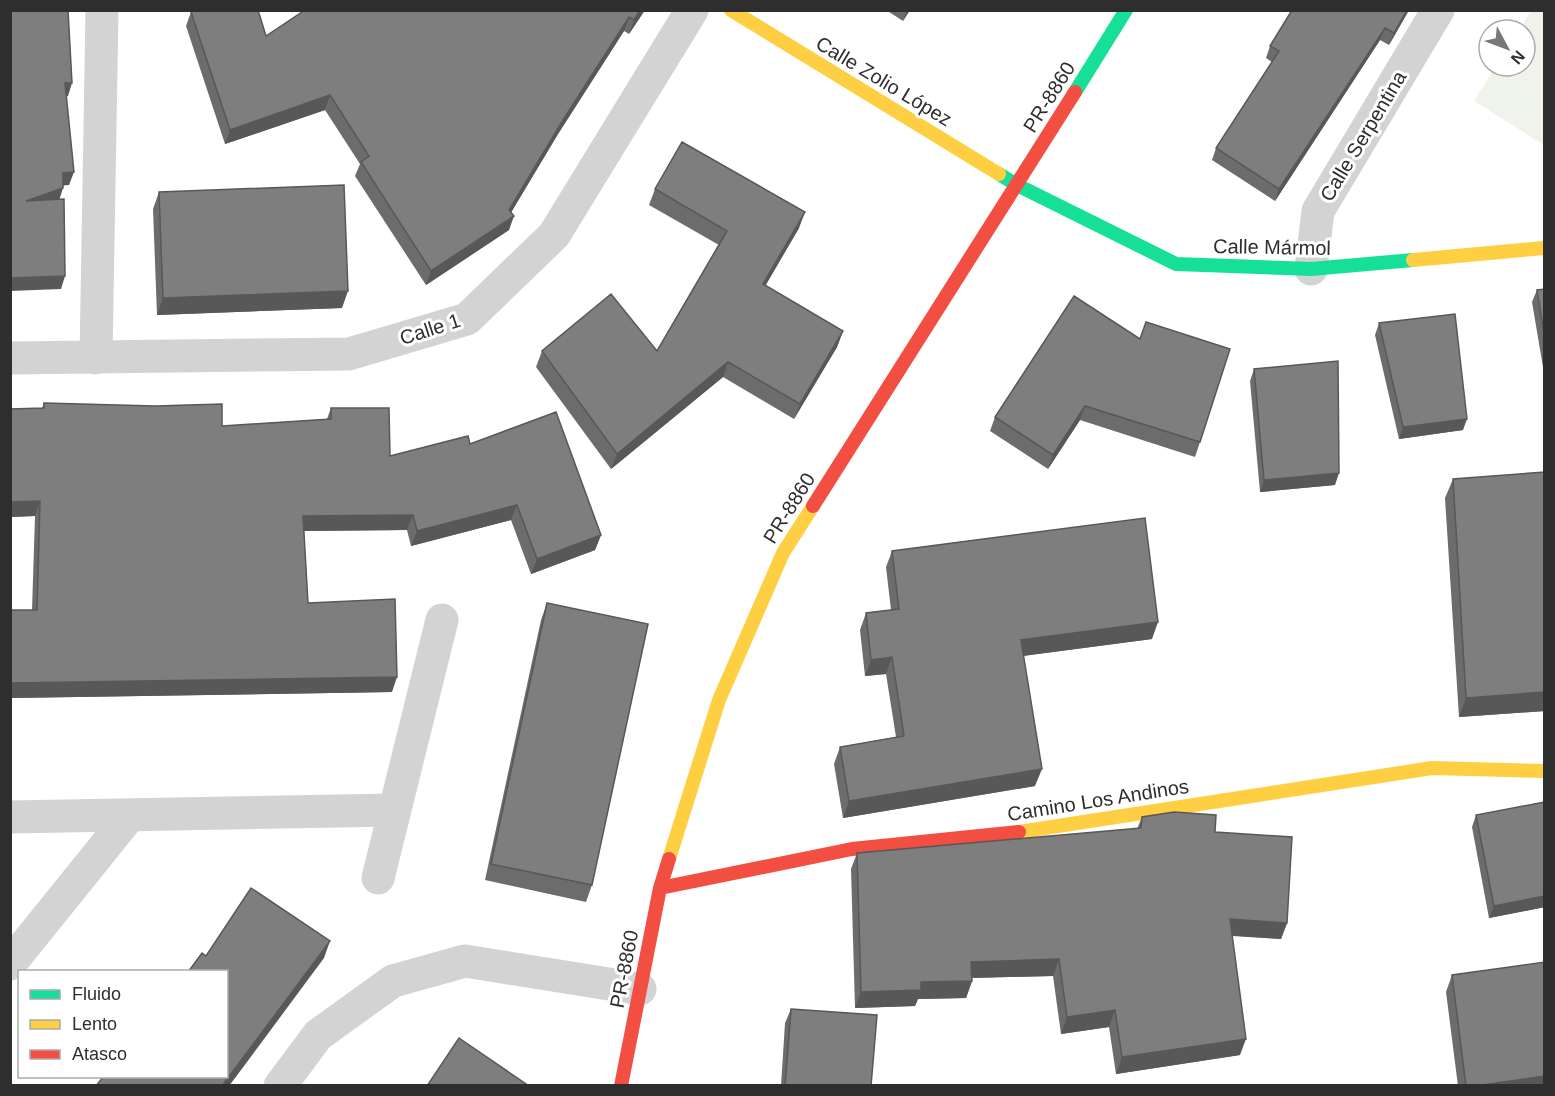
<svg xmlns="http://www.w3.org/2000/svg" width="1555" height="1096" font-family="Helvetica,sans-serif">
<rect width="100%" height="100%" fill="#fff"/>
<path fill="#f0f3ec" d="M 1531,11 L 1544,11 L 1544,145 L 1474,101 L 1496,66 L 1525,66 L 1525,30 L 1519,30 Z"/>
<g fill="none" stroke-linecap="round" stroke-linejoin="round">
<path stroke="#d3d3d3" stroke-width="33" d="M 1311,269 L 1318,211 L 1438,10
M 10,358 L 349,354 L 467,319 L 554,235 L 692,10
M 96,358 L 102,10
M 10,817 L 394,810
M 378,878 L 442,620
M 10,964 L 130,815
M 280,1086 L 318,1035 L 393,981 L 465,961 L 640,989"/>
<path stroke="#16e098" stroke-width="14" d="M 1075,92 L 1126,10
M 999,174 L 1017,185 L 1176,264 L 1311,269 L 1413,260"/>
<path stroke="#ffcf43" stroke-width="14" d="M 731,10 L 999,174
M 1413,260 L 1544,248
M 1019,832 L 1432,768 L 1544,771
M 669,859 L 719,700 L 783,553 L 813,506"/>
<path stroke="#f24e42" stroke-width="14" d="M 813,506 L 1075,92
M 660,888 L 852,849 L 1019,832
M 621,1086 L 660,888 L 669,859"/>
</g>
<path fill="#6c6c6c" d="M 305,10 L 645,10 L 629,34 L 624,31 L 558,134 L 511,212 L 509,230 L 426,285 L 355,176 L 360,164 L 325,110 L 225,144 L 186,26 L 191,12 L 266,36 Z
M 886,10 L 910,10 L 903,21 Z
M 1292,10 L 1409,10 L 1389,45 L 1380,40 L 1275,201 L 1212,160 L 1216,148 L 1272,62 L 1266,58 L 1270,46 Z
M 655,189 L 799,228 L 765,286 L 843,331 L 837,347 L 794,419 L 723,377 L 611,469 L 536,367 L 542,351 L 657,351 L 719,245 L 649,205 Z
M 159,192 L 342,308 L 157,315 L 153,209 Z
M 1545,289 L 1545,379 L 1532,302 L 1537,290 Z
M 1146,322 L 1200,442 L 1195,457 L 1080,420 L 1048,469 L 990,431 L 995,417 L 1140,339 Z
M 1379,323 L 1463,430 L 1399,439 L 1375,335 Z
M 1254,369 L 1335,485 L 1260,492 L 1250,381 Z
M 44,403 L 222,426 L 327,419 L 331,408 L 390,456 L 470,444 L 601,535 L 595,550 L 531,574 L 511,520 L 411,546 L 407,530 L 304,531 L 308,603 L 392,692 L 10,698 L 10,610 L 32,610 L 35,516 L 10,517 L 10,409 L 42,408 Z
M 1545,472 L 1545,711 L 1459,717 L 1445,498 L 1453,479 Z
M 892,551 L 1152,639 L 1023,656 L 1035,786 L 843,818 L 834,764 L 840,747 L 896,737 L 886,674 L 865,676 L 860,630 L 866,613 L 891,610 L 886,567 Z
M 547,603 L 592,885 L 586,902 L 485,880 L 541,620 Z
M 1545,802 L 1545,907 L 1489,918 L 1472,827 L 1476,815 Z
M 1142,817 L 1215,832 L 1287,923 L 1281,939 L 1232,936 L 1240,1055 L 1116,1074 L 1109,1027 L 1061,1034 L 1053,976 L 972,978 L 972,981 L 966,998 L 918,999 L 915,1006 L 855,1008 L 851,869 L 857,853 L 1137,829 Z
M 1452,975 L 1545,1086 L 1458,1086 L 1446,992 Z
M 791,1009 L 871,1086 L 781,1086 L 785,1023 Z"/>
<path fill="#585858" d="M 640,10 L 645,10 L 629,34 L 634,20 Z
M 907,10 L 910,10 L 903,21 Z
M 1407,10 L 1409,10 L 1389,45 L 1394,33 Z
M 629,17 L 624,31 L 558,134 L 506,221 L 514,216 L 509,230 L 426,285 L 431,271 L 509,210 L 563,120 Z
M 1385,28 L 1380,40 L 1275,201 L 1279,189 Z
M 65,83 L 72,83 L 68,96 L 60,96 Z
M 330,95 L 325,110 L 225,144 L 230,130 Z
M 74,172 L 69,185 L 58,186 L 63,173 Z
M 63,188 L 59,201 L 26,201 Z
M 805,212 L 799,228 L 757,300 L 763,284 Z
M 65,276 L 61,289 L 10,291 L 10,278 Z
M 348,291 L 342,308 L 157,315 L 163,298 Z
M 843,331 L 837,347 L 794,419 L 800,404 Z
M 728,362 L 723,377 L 611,469 L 617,454 Z
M 1085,406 L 1080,420 L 1048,469 L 1053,455 Z
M 1467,419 L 1463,430 L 1399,439 L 1403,427 Z
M 1339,473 L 1335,485 L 1260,492 L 1264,480 Z
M 40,501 L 35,516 L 10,517 L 10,502 Z
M 517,505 L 511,520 L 411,546 L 417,531 Z
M 413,515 L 407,530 L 298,531 L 303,516 Z
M 601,535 L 595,550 L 531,574 L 537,559 Z
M 1158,622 L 1152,639 L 1014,657 L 1021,640 Z
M 892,657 L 886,674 L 865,676 L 871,660 Z
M 397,677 L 392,692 L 10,698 L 10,683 Z
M 1545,692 L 1545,711 L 1459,717 L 1466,698 Z
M 1042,769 L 1035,786 L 843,818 L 849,801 Z
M 1545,896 L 1545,907 L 1489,918 L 1494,906 Z
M 1230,919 L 1287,923 L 1281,939 L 1224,935 Z
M 330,941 L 324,958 L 247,1062 L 229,1086 L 222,1086 Z
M 1059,959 L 1053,976 L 965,978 L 971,962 Z
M 972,981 L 966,998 L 918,999 L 915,1006 L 855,1008 L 861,992 L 921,982 Z
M 1115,1010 L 1109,1027 L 1061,1034 L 1067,1017 Z
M 1246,1039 L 1240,1055 L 1116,1074 L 1122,1057 Z
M 1545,1076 L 1545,1086 L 1475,1086 Z"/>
<path fill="#7e7e7e" stroke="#585858" stroke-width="1.5" d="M 10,10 L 68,10 L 72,83 L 65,83 L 74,172 L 63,173 L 63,188 L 26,201 L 64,199 L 65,276 L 10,278 Z
M 196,10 L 258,10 L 266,36 L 305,10 L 640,10 L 634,20 L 629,17 L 563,120 L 509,210 L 514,216 L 431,271 L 361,162 L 369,156 L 330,95 L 230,130 L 191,12 Z
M 1292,10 L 1407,10 L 1394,33 L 1385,28 L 1279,189 L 1216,148 L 1279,51 L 1270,46 Z
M 682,142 L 805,212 L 763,284 L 843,331 L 800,404 L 728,362 L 617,454 L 542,351 L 611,294 L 657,351 L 727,231 L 655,189 Z
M 344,185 L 348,291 L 163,298 L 159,192 Z
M 1545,289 L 1545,340 L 1537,290 Z
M 1074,296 L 1140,339 L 1146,322 L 1230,349 L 1200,442 L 1085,406 L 1053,455 L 995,417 Z
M 1455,314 L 1467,419 L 1403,427 L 1379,323 Z
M 1338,361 L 1339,473 L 1264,480 L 1254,369 Z
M 44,403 L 155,406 L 222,404 L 222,426 L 331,419 L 331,408 L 389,408 L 390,456 L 468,436 L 470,444 L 556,412 L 601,535 L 537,559 L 517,505 L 417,531 L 413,515 L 303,516 L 308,603 L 395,599 L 397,677 L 10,683 L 10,610 L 37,610 L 40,501 L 10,502 L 10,409 L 44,408 Z
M 1545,472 L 1545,692 L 1466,698 L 1453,479 Z
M 1145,518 L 1158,622 L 1021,640 L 1042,769 L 849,801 L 840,747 L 904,736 L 892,657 L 871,660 L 866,613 L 899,609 L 892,551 Z
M 547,603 L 648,624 L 592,885 L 491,864 Z
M 1545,802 L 1545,896 L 1494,906 L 1476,815 Z
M 1174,812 L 1216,815 L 1215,832 L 1292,837 L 1287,923 L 1230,919 L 1246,1039 L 1122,1057 L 1115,1010 L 1067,1017 L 1059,959 L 971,962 L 972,981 L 921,982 L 921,990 L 861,992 L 857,853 L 1141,828 L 1142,817 Z
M 251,888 L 330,941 L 222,1086 L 96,1086 L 103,1077 L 226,1077 L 226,972 L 188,972 L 202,953 L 206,956 Z
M 1545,962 L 1545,1076 L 1475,1086 L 1466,1086 L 1452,975 Z
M 791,1009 L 877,1015 L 871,1086 L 785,1086 Z
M 459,1038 L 529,1086 L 427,1086 Z"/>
<g text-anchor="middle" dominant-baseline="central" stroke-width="6" stroke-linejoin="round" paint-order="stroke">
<g font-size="20" fill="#2e2e2e" stroke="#fff">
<text transform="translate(884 81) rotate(31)">Calle Zolio López</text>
<text transform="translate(1049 97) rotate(-58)">PR-8860</text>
<text transform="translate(1363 136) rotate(-59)">Calle Serpentina</text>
<text transform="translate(1272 247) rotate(1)">Calle Mármol</text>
<text transform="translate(430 329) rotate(-18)">Calle 1</text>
<text transform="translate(789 508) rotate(-58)">PR-8860</text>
<text transform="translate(1098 800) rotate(-9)">Camino Los Andinos</text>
<text transform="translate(624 969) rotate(-79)">PR-8860</text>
</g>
</g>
<rect width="1555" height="1096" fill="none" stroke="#2e2e2e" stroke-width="24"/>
<rect x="18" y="970" width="210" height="108" fill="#ffffff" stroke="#ababab" stroke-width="1.5"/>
<rect x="30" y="990" width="30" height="9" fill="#16e098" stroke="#ababab" stroke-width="1.5"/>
<text x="72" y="1000" font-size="18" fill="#2e2e2e">Fluido</text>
<rect x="30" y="1020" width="30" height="9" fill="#ffcf43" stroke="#ababab" stroke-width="1.5"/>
<text x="72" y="1030" font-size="18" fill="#2e2e2e">Lento</text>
<rect x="30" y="1050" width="30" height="9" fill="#f24e42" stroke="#ababab" stroke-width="1.5"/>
<text x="72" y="1060" font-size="18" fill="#2e2e2e">Atasco</text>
<g transform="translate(1507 48) rotate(131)"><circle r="28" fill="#ffffff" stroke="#ababab" stroke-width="1.5"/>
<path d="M0-4.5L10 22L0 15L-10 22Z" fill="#777777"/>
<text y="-9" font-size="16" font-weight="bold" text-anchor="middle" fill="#2e2e2e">N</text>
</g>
</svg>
